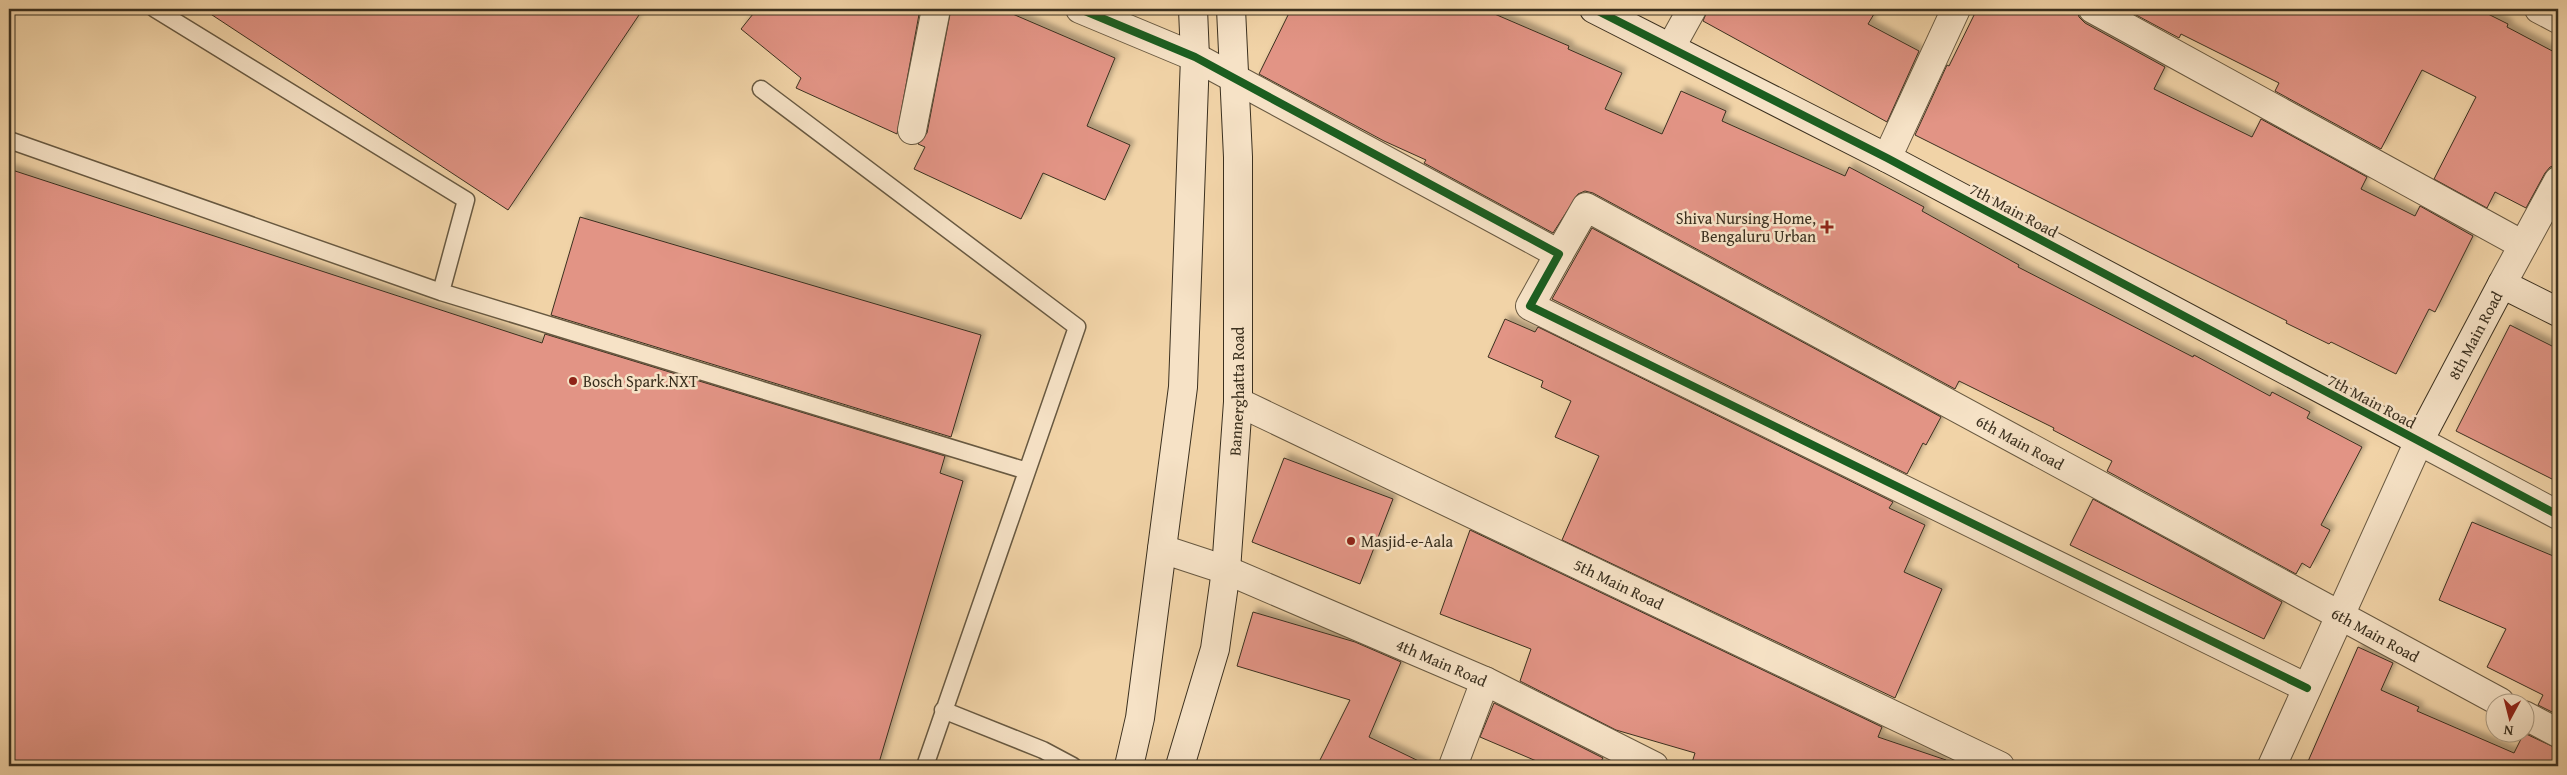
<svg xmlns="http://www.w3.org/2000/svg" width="2567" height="775" font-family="'Gentium Book Plus',serif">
<defs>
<filter id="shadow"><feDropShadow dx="4.5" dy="-4.5" stdDeviation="2.5" flood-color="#0004"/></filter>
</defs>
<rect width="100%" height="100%" fill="#f1d3a7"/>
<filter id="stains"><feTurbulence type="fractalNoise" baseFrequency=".004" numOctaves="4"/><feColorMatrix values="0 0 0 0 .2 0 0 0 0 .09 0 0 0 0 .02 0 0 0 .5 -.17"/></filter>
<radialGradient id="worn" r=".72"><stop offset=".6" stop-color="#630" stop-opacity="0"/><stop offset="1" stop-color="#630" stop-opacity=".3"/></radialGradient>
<path fill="#e29485" stroke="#3b301f" filter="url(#shadow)" d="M 203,9 L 643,9 L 508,210 Z
M 757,9 L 920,9 L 897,134 L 796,88 L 801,78 L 741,29 Z
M 951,9 L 1001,9 L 1115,58 L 1087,126 L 1130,145 L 1105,200 L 1043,173 L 1021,219 L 914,169 L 925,147 L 918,144 L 927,133 Z
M 1291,9 L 1483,9 L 1569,46 L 1568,49 L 1622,73 L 1605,109 L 1662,134 L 1681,91 L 1726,111 L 1722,121 L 1845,176 L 1849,167 L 1924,207 L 1922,211 L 2019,265 L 2018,267 L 2193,357 L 2194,355 L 2270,396 L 2272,392 L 2310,412 L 2307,418 L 2362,447 L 2321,525 L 2330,530 L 2310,568 L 2302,563 L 2296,574 L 2107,471 L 2112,461 L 2053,430 L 2054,428 L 1959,381 L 1955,389 L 1593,193 L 1585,191 L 1578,194 L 1553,233 L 1424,163 L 1426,160 L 1384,141 L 1259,74 Z
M 1708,9 L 1877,9 L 1868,24 L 1919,51 L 1887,122 L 1703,21 Z
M 1977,9 L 2077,9 L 2079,17 L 2085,23 L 2165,67 L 2154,89 L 2252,137 L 2261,119 L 2367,177 L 2361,189 L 2415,216 L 2420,206 L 2473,236 L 2435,312 L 2429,309 L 2396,374 L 2331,342 L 2329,344 L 2286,323 L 2287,321 L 1915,135 L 1947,65 L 1949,66 Z
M 2125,9 L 2478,9 L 2508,24 L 2507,27 L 2558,54 L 2558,165 L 2550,167 L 2545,173 L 2526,208 L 2495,192 L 2487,208 L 2434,179 L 2476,97 L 2422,70 L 2381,149 L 2275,91 L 2279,83 L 2181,34 L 2179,38 Z
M 9,169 L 542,343 L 545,334 L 945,456 L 940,473 L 963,481 L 878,766 L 9,766 Z
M 580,217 L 981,335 L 951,437 L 551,315 Z
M 1592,228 L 1941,417 L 1926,445 L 1923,443 L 1907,474 L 1552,299 Z
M 1505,319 L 1535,332 L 1538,327 L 1893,502 L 1889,508 L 1925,525 L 1904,572 L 1942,589 L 1895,698 L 1562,540 L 1599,456 L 1555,437 L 1571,401 L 1541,387 L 1543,381 L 1488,357 Z
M 2510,325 L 2558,349 L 2558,482 L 2456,431 Z
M 1284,458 L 1393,499 L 1360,584 L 1252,542 Z
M 2093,499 L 2282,602 L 2264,639 L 2070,545 Z
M 2472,522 L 2558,558 L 2558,715 L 2538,705 L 2543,695 L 2487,667 L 2506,629 L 2439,600 Z
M 1470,530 L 1882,727 L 1878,737 L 1946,760 L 1945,766 L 1691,766 L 1695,753 L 1616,730 L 1520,681 L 1531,649 L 1440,614 Z
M 1253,612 L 1355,642 L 1401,662 L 1369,737 L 1429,766 L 1317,766 L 1350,700 L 1237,666 Z
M 2358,647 L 2393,663 L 2381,690 L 2419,707 L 2417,711 L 2514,753 L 2524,733 L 2558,749 L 2558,766 L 2306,766 Z
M 1494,703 L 1603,758 L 1598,766 L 1548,766 L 1480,737 Z"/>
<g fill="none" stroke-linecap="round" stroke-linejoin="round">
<defs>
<path id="lane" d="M 155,9 L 466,200 L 441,292
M 761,89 L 1077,327 L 925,766
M 9,140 L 441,292 L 1027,471
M 943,710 L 1043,750 L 1073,766"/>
<g id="street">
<path d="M 1080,9 L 1195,57 L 1559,254 L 1530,306 L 2307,688"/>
<path d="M 2093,9 L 2523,245"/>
<path d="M 2539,9 L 2558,19"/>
<path d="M 1671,47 L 1692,9"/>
<path d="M 912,130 L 936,9"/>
<path d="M 1887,158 L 1956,9"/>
<path id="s1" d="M 1559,254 L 1586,207 L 2500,702"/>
<path d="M 2502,284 L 2558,181"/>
<path id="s2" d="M 1238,402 L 2000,766"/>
<path id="s3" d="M 1162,549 L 1226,570 L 1485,681 L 1654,766"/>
<path d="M 2524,715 L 2558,733"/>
<path d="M 1453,766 L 1485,681"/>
<path d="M 2272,766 L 2419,441 L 2558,515"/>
</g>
<g id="secondary">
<path id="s4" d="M 1594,9 L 1887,158 L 2419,441 L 2502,284 L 2558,312"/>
<path d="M 1129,766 L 1140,718 L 1183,387 L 1195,57 L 1193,9"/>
<path id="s5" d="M 1180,766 L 1215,649 L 1226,570 L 1238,402 L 1238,157 L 1231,9"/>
</g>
</defs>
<use href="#lane" stroke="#685941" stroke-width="19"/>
<use href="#street" stroke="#685941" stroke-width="30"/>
<use href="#secondary" stroke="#3b301f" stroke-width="30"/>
<use href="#lane" stroke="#f6e2c6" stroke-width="16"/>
<use href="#street" stroke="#f6e2c6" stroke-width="28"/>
<use href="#secondary" stroke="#f6e2c6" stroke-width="28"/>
<defs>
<path id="cycleway" d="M 1080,9 L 1195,57 L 1559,254 L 1530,306 L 2307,688
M 1594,9 L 1887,158 L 2558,515"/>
</defs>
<use href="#cycleway" stroke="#f6e2c6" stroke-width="11"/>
<use href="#cycleway" stroke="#1b5e20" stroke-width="8"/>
</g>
<g fill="#8f2418" stroke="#f6e2c6" stroke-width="2">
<path d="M1824.5 219.5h5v5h5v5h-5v5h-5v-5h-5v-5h5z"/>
<circle cx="573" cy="381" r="5"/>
<circle cx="1351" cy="541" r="5"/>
</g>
<g text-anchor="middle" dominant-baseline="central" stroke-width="5" stroke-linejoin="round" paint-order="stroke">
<g font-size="16" fill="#3b301f" stroke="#f6e2c6">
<text transform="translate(2014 210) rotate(28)">7th Main Road</text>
<text stroke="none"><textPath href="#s4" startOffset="1051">8th Main Road</textPath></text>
<text stroke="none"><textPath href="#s5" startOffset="381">Bannerghatta Road</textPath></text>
<text transform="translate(2372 401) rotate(28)">7th Main Road</text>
<text stroke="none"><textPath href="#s1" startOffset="548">6th Main Road</textPath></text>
<text stroke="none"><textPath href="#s2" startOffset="422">5th Main Road</textPath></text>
<text stroke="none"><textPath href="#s1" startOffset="952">6th Main Road</textPath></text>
<text stroke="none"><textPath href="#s3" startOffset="302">4th Main Road</textPath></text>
</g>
<g font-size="16" fill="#3b301f" stroke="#f6e2c6" text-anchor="start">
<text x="1816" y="218" text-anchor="end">Shiva Nursing Home,<tspan x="1816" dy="18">Bengaluru Urban</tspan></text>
<text x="583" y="381">Bosch Spark.NXT</text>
<text x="1361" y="541">Masjid-e-Aala</text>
</g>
</g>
<rect width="2567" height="775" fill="none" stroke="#f1d3a7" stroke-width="30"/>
<rect x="10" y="10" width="2547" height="755" fill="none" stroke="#3b301f" stroke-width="2.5"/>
<rect x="15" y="15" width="2537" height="745" fill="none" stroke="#3b301f"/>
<g transform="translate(2510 718) rotate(187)"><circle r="24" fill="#f6e2c6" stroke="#ab9b83"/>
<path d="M0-4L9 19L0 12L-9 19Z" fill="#8f2418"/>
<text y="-8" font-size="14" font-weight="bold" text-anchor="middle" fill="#3b301f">N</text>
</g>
<rect width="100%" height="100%" filter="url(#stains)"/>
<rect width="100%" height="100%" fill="url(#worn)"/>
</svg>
